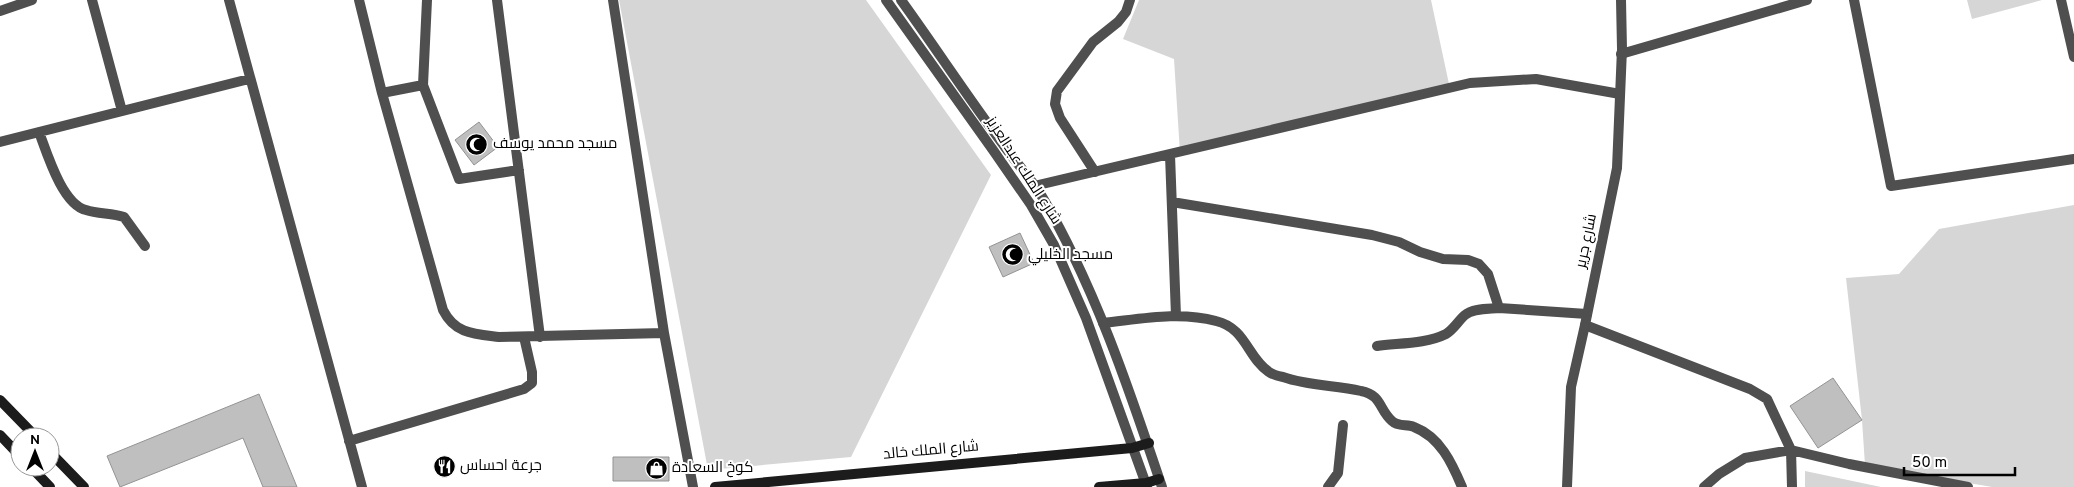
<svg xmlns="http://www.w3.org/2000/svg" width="2074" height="487" font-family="Overpass,Cairo,sans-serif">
<rect width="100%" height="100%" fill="#fff"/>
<path fill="#d6d6d6" d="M 619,0 L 866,0 L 991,175 L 851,457 L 708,470 Z
M 1139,0 L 1431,0 L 1449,84 L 1180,153 L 1174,59 L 1123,39 Z
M 1967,0 L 2042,0 L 1972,19 Z
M 2074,205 L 2074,487 L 1992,487 L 1865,465 L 1862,420 L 1846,278 L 1899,274 L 1939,229 Z
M 1805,471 L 1881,487 L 1805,487 Z"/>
<path fill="#bfbfbf" stroke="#939393" d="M 479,122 L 498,147 L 474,165 L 455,140 Z
M 1020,233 L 1034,263 L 1003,277 L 989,247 Z
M 1833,378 L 1862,420 L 1818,448 L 1790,406 Z
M 259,394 L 297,487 L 263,487 L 243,438 L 120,487 L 107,456 Z
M 613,457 L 669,457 L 669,481 L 613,481 Z"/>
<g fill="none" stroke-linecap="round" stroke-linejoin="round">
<path stroke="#4f4f4f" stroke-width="10" d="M 92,0 L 122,111
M 229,0 L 362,487
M 359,0 L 382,93 L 443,310 C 455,334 474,334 499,337 L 664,333
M 427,0 L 423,85 L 459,179 L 519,170
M 497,0 L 540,337
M 613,0 L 664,333 L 693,487
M 1854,0 L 1891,186 L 2074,159
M 2061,0 L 2074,57
M 0,11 L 32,0
M 1621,54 L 1807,0
M 382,93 L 423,85
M 39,132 C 47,153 62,204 86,210 C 98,214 112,213 124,217 L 145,246
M 0,142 L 249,79
M 1170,155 L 1176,316
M 1095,172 L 1060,118 L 1055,104 L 1057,91 L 1093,42 L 1118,22 L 1126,12 L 1130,0
M 1034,186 L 1470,83 L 1536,79 L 1620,94
M 1172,202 L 1372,235 L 1399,242 L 1420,252 L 1443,259 L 1468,260 L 1479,264 L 1488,274 L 1499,308 L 1587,314
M 1103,323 C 1141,319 1179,311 1216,321 C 1246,328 1247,357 1269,372 C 1273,375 1278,376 1283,377 C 1309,386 1335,385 1361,391 C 1382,395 1379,410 1392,421 C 1398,427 1407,424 1414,427 C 1440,437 1452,463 1462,487
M 1585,325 L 1750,389 L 1767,399 L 1791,450 L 1792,487
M 1377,346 C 1398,343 1426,344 1446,334 C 1454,329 1458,321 1465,315 C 1473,308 1489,309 1499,308
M 349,441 L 524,389 L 532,383 L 532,372 L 524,337
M 1328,487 L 1338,473 L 1343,425
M 1704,487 L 1719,474 L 1745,458 L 1791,450 L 1849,464 L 1968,487"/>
<path stroke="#4f4f4f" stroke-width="10" d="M 886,0 L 993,150 L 1031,205 L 1054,245 L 1086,318 L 1147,487
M 901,0 C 935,47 967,96 1002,143 C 1015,162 1033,180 1044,200 C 1096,290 1129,389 1162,487
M 1567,487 L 1571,387 L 1585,325 L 1617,168 L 1622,49 L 1621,0"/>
<path stroke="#1c1c1c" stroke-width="10" d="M 0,400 L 36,437
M 0,435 L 20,456
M 50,452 L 84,487
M 31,467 L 50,487
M 715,487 L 1132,448 L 1149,443
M 1099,487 L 1146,483 L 1159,479"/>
</g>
<defs>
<symbol id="mosque-disc" viewBox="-11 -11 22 22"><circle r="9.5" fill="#000" stroke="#fff"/><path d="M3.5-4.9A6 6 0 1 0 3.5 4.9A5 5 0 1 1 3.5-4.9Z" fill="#fff"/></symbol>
<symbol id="restaurant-disc" viewBox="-11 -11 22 22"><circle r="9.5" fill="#000" stroke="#fff"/><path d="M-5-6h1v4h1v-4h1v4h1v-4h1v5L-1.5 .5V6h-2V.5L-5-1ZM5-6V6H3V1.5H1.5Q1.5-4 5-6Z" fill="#fff"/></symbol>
<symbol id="shop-disc" viewBox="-11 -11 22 22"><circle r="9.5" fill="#000" stroke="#fff"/><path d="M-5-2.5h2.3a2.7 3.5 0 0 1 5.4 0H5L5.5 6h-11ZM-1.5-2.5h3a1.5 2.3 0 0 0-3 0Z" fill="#fff"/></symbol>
</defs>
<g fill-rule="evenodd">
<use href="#mosque-disc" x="464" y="132" width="25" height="25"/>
<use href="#mosque-disc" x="1000" y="242" width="25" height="25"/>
<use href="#restaurant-disc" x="432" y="454" width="25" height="25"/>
<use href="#shop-disc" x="644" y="456" width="25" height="25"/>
</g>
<g text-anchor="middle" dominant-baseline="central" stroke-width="4" stroke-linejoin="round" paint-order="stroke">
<g font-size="15" fill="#000" stroke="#fff" text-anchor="start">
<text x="493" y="144">مسجد محمد يوسف</text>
<text x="1028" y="255">مسجد الخليلي</text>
<text x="460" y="466">جرعة احساس</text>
<text x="672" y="468">كوخ السعادة</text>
</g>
<g font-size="15" fill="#000" stroke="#fff">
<text transform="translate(1023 171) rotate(57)">شارع الملك عبدالعزيز</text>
<text transform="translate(1587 241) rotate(-78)">شارع جرير</text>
<text transform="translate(931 451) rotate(-5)">شارع الملك خالد</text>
</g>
</g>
<g transform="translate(35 452)"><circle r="24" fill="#ffffff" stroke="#999999"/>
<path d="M0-4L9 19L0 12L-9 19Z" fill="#000000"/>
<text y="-8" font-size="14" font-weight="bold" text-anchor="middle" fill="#000000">N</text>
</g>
<path d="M1904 467v8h111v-8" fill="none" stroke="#000000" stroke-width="2.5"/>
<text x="1912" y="467" font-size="15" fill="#000000" stroke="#ffffff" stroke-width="4" paint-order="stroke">50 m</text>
</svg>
